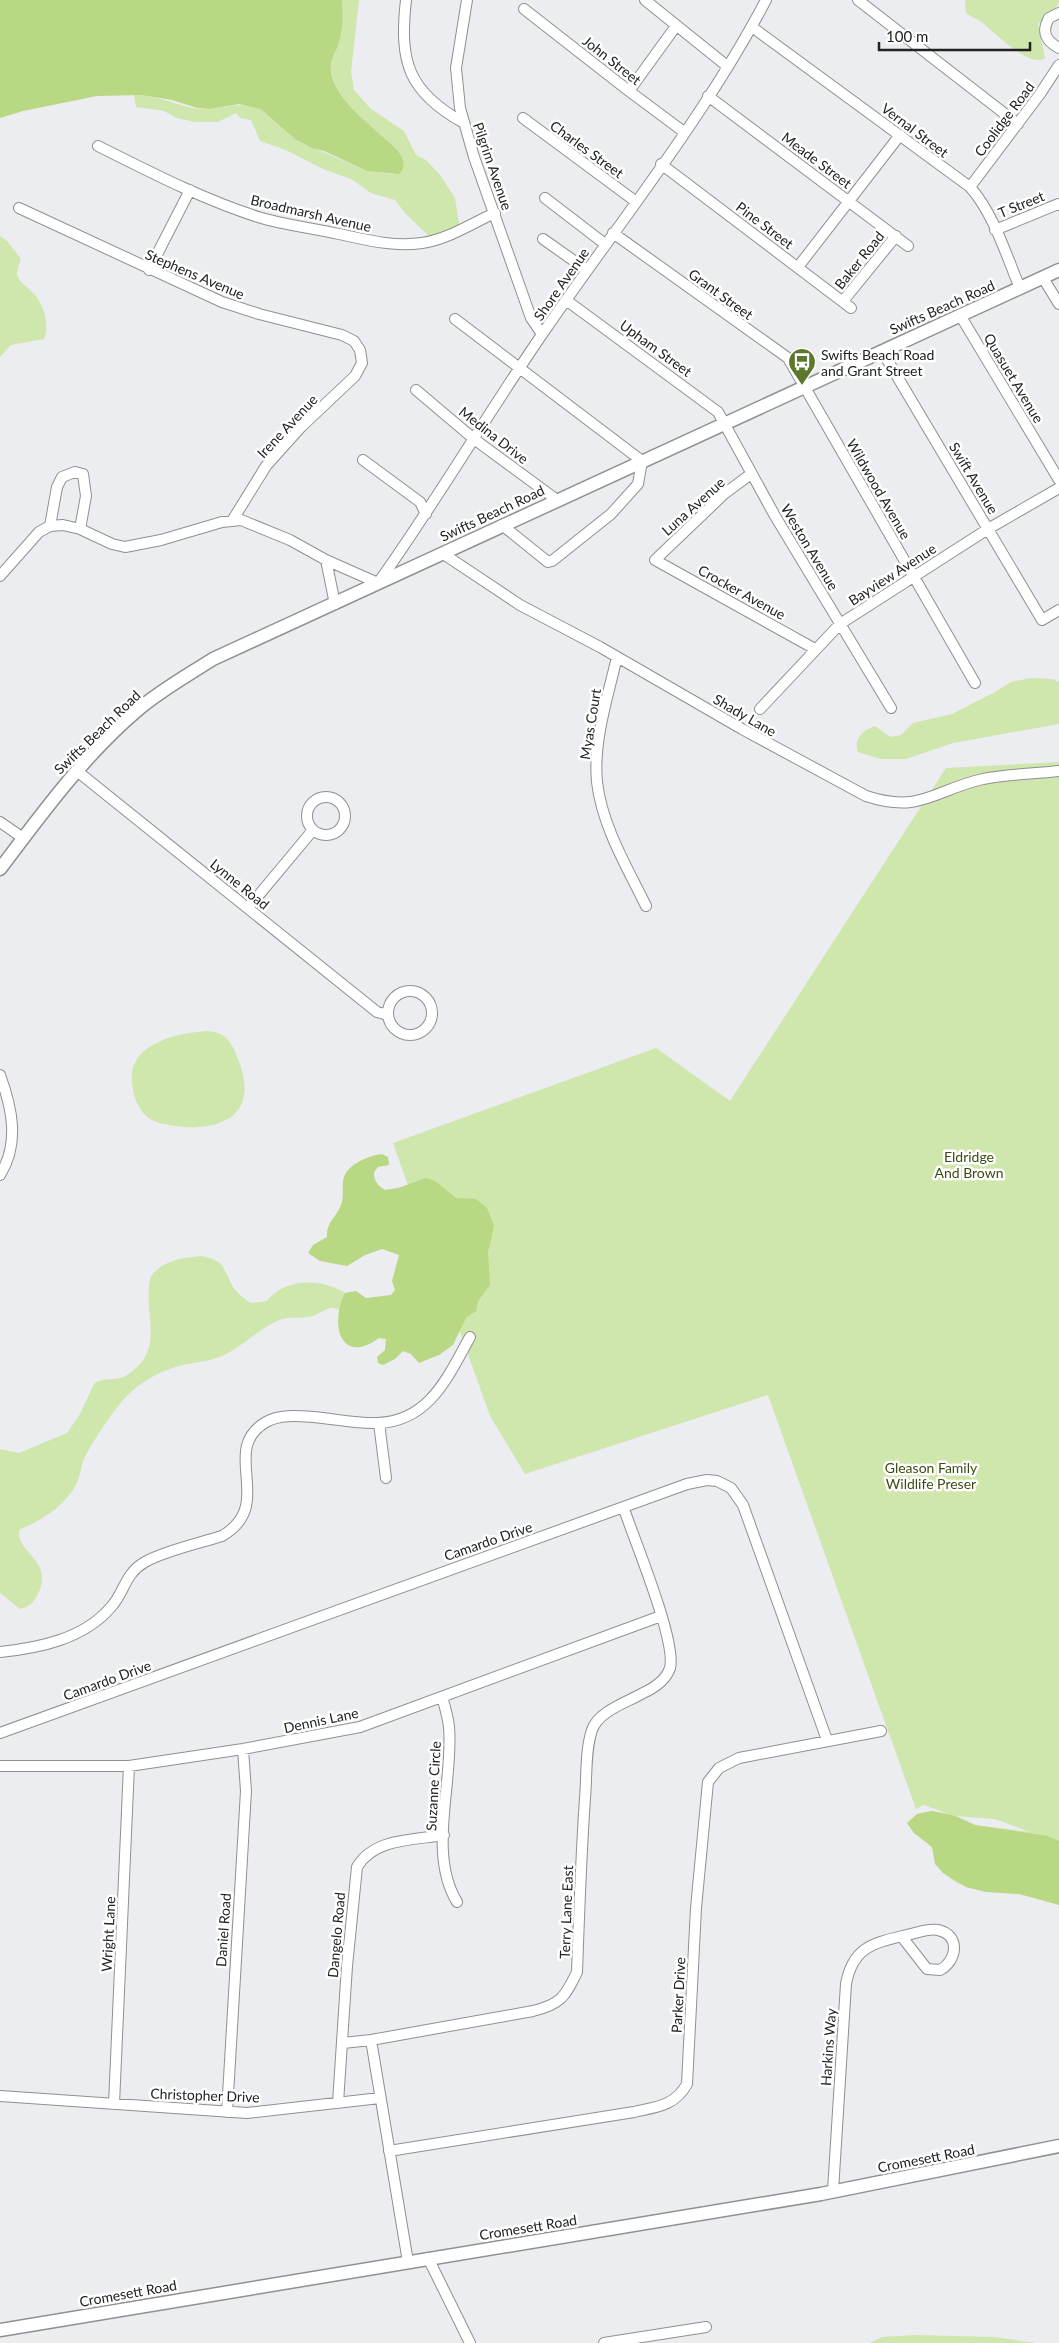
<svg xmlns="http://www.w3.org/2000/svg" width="1059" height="2343" font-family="Lato,sans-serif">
<rect width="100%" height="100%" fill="#ebedf0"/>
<path fill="#cfe6ac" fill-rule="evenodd" d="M 342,0 L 359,0 L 351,72 L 354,90 L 371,109 L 404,131 L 416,155 L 426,160 L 440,175 L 455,198 L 459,224 L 452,230 L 433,236 L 428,235 L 406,214 L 395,200 L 371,193 L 351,179 L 323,169 L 286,150 L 260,141 L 251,120 L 240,118 L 236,113 L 218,122 L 195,122 L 177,118 L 164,111 L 136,107 L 134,95 C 156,94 179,107 200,109 C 222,110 240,100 261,109 C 277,117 286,135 302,143 L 367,171 L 394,174 L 398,151 C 377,129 328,97 331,64 C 331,59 335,55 336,50 C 341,34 343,17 342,0 Z
M 965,0 L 1059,0 C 1059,11 1043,16 1038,25 L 1045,58 C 1030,69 994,32 983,23 C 978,19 971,17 966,13 Z
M 0,236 L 7,241 L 21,259 C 19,264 17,269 17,274 C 18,282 30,289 35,295 C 44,306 50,325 44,339 L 11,345 L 0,357 Z
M 1031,678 L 1052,679 L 1059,682 L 1059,724 L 953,743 L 906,759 L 881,759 L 858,752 C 853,738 863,731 875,726 L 890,737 L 901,735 L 913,723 L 952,714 L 995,692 L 1011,682 Z
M 1059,762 L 1059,1905 C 1046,1900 1032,1895 1018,1894 C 981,1890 941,1892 932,1847 L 914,1833 L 907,1823 C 922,1810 927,1811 946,1813 L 924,1805 L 916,1809 L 768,1395 L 525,1474 L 490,1416 L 393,1143 L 656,1048 L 730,1101 L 946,768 ZM 956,1816 L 995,1819 L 1030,1832 L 975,1825 Z
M 208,1031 C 226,1033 232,1042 238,1059 C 243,1072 247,1086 243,1100 C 235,1127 197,1130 175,1126 C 165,1124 154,1123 146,1116 C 137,1107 133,1094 132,1082 C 128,1043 178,1033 208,1031 Z
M 201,1256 C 223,1260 222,1265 231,1283 C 235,1292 243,1298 251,1303 L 267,1301 C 285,1278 321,1278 345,1293 L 339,1310 C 328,1304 323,1313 313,1316 C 302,1319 289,1316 279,1320 C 256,1330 240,1350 217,1358 C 208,1361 197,1362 187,1364 C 163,1369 142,1380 125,1398 C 114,1409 89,1447 83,1461 C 81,1468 80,1476 77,1483 C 65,1506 42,1520 19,1530 C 17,1555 54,1559 38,1594 C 34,1602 29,1607 20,1609 L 0,1593 L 0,1449 L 19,1453 L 67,1433 L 80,1414 L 94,1384 C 104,1376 117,1382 127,1375 C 168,1349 141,1314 151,1276 C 164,1260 181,1258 201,1256 Z
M 916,2335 L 994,2337 L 1036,2343 L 870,2343 L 882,2337 Z"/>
<path fill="#b8d883" d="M 0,0 L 342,0 C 343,14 343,28 339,42 C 337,50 333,55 331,63 C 326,96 377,129 398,151 C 403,159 407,166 399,174 L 367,171 L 324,151 L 312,148 L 295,139 L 261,109 L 239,104 L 210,109 L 197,108 L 172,100 L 141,95 L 97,96 L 23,111 L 0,118 Z
M 382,1154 L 388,1157 L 389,1165 L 378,1167 L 374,1172 C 374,1181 377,1185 385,1190 L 398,1188 L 426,1178 L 435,1181 L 456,1198 L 476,1199 L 487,1208 L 494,1226 L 488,1252 L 490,1285 L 478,1301 L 476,1311 L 466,1318 L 453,1345 L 439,1355 L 419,1363 L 411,1354 L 403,1351 L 395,1359 L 383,1365 L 378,1363 L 377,1357 L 385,1350 L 386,1339 L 379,1338 C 341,1366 329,1325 345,1293 L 356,1291 L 366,1298 L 391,1295 L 395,1290 L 392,1281 L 399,1255 L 382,1249 L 365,1255 L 347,1266 L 320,1261 L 308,1253 L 313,1245 L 327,1237 C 326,1222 336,1218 341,1205 C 344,1197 342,1190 343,1182 C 344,1165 368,1156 382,1154 Z
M 932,1811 L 955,1816 L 975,1825 L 1048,1836 L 1059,1841 L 1059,1905 L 1019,1894 L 986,1892 L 966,1887 L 943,1873 L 935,1864 L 932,1847 L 914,1833 L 907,1823 L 917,1814 Z"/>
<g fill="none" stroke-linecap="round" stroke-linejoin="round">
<defs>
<path id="minor" d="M 406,0 C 399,62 408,92 464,123
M 467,0 L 456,68 L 460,108 L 474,157 L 531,318 L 542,334
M 645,0 L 727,66
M 858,0 L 1018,124
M 524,9 L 629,91 L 684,132
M 1059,13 L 1049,18 C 1041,32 1046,41 1059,48
M 752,27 L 970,187 C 994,214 1006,255 1020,288
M 629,91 L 676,26
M 708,96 L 908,246
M 523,118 L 635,201
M 98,146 C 150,172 202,199 258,217 C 284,225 312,228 339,234 C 367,240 393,247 422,243 C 449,239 470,224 495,213
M 661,164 L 851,308
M 970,187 L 1040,94 L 1059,65
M 545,198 L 605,244
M 19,208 L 222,302 L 259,314 L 342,335 L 354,341 L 360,350 L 362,363 L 355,376 L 301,427 L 266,466 L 232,521
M 995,230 L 1058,204 L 1059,205
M 613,233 L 788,358 L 975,683
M 543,239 L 587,270
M 798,267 L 900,135
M 149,270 L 190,190
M 1043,278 L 1059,304
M 566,300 L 718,412 L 775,516 L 891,708
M 843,301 L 896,236
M 960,315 L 1059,480
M 455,319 L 642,461 L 638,484 L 611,514 L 552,561 L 548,562 L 502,525
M 882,351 L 1042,620 L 1059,610
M 416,390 L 474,439 L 557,500
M 363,460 L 420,502 L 426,514
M 751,474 L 724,494 L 655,560 L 815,649
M 50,526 L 63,525 L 80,529
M 442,553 L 520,605 L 600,647 L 742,729 L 866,796 C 921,814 934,790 983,779 C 1008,774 1034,774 1059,771
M 326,560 L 335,604
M 0,576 L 39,532 L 50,526 L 57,487 L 62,477 L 75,472 L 83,474 L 86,496 L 80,529 L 112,544 L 125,547 L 161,540 L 222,522 L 241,520 L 290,540 L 326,560 L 378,583 C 436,502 486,416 543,333 C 618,224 704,118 766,0
M 617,657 C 608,696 593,741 597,782 C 602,826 627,867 646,906
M 760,709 L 840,624 L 988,529 L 1059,488
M 77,771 L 377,1012 L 388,1015
M307 816a19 19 0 1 1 38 0a19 19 0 1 1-38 0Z
M 0,822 L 23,838
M 248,908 L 313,830
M388 1013a22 22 0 1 1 44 0a22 22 0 1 1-44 0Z
M 0,1075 C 12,1108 20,1143 0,1175
M 379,1423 L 386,1478
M 0,1652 C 39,1648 84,1639 111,1607 C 125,1592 124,1574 145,1562 C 164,1551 200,1543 222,1536 C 277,1504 218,1450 266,1422 C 280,1414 299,1416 314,1417 C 335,1419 358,1424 378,1423 C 430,1421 448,1376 470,1337
M 442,1697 C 445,1707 448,1717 449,1727 C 454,1781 427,1853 457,1902
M 0,1733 L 687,1484 L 707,1480 L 717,1481 L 731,1488 L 743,1505 L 827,1740
M 0,1766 L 129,1766 L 243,1749 L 360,1727 L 661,1616
M 343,2043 L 371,2040
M 0,2096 L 247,2113 L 380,2098
M 338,2103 L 347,1966 L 357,1867 C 374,1838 414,1840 444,1835
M 114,2104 L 129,1766
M 227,2112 L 246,1791 L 243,1749
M 389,2151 L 634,2112 C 656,2107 675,2106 687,2084 L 696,1908 L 708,1782 L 719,1768 L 739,1758 L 881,1731
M 833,2191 L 846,1984 C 853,1946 874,1943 907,1935 C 917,1933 928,1928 938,1930 C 961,1935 957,1961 940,1970 L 927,1969 L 902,1937
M 428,2258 L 470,2343
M 408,2262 L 371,2040 L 533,2011 C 561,2004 565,1997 577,1972 C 579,1914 581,1856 585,1798 C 587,1776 585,1751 592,1730 C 598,1711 628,1702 643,1693 C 654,1688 666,1680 670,1668 C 677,1642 634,1539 624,1509
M 604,2343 L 706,2327"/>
<path id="tertiary" d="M 0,869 C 43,812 85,754 140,708 C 163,689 188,675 213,659 L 1059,270
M 0,2330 L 821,2194 L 1059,2146"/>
</defs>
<use href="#minor" stroke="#8e9092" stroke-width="12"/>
<use href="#tertiary" stroke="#8e9092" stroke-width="15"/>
<use href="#minor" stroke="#fff" stroke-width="10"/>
<use href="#tertiary" stroke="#fff" stroke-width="12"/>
</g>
<defs>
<symbol id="bus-pin" viewBox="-11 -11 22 30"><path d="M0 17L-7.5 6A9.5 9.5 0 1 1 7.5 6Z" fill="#5e782b" stroke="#fff"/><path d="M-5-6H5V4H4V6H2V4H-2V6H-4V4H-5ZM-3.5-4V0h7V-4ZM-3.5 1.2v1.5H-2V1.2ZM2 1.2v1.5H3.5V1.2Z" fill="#fff"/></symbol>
</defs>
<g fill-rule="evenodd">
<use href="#bus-pin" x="786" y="346" width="32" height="43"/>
</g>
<g text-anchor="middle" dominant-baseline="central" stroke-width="5" stroke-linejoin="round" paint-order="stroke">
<g font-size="14" fill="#212223" stroke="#fff">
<text transform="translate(612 60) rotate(38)">John Street</text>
<text transform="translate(1004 119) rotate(-53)">Coolidge Road</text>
<text transform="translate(915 130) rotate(37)">Vernal Street</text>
<text transform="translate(587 149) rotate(36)">Charles Street</text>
<text transform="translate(817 160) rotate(37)">Meade Street</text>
<text transform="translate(493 166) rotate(71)">Pilgrim Avenue</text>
<text transform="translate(1021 204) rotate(-22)">T Street</text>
<text transform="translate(311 213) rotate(13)">Broadmarsh Avenue</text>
<text transform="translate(765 225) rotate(37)">Pine Street</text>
<text transform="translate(859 260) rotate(-51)">Baker Road</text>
<text transform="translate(195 274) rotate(23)">Stephens Avenue</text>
<text transform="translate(561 284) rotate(-55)">Shore Avenue</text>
<text transform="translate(721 294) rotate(36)">Grant Street</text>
<text transform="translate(942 307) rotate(-24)">Swifts Beach Road</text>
<text transform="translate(656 348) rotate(36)">Upham Street</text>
<text transform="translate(1014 378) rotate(59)">Quasuet Avenue</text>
<text transform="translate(287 426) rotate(-47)">Irene Avenue</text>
<text transform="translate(494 435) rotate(38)">Medina Drive</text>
<text transform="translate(974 478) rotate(59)">Swift Avenue</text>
<text transform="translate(879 489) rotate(60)">Wildwood Avenue</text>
<text transform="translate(693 506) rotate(-42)">Luna Avenue</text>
<text transform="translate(492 513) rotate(-25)">Swifts Beach Road</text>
<text transform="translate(810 547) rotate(59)">Weston Avenue</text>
<text transform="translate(892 574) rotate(-33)">Bayview Avenue</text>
<text transform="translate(742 592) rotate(29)">Crocker Avenue</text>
<text transform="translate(745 715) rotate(30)">Shady Lane</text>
<text transform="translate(590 724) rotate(-81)">Myas Court</text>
<text transform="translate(97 732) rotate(-44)">Swifts Beach Road</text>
<text transform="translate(240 884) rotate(39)">Lynne Road</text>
<text transform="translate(488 1541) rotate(-19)">Camardo Drive</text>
<text transform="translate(107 1680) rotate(-20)">Camardo Drive</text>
<text transform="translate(321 1720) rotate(-12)">Dennis Lane</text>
<text transform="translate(433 1786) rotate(-87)">Suzanne Circle</text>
<text transform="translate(566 1912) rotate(-88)">Terry Lane East</text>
<text transform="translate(223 1930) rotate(-86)">Daniel Road</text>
<text transform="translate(108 1934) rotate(-87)">Wright Lane</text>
<text transform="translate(336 1935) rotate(-85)">Dangelo Road</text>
<text transform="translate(678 1995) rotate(-87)">Parker Drive</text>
<text transform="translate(828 2047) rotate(-86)">Harkins Way</text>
<text transform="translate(205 2095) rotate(2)">Christopher Drive</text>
<text transform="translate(926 2158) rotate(-11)">Cromesett Road</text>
<text transform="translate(528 2227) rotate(-9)">Cromesett Road</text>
<text transform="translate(128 2293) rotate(-10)">Cromesett Road</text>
</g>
<g font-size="14" fill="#212223" stroke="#fff" text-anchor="start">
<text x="821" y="354">Swifts Beach Road<tspan x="821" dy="16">and Grant Street</tspan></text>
</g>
<g font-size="14" fill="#3a4d10" stroke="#fff">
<text x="969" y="1156">Eldridge<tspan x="969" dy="16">And Brown</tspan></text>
<text x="931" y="1467">Gleason Family<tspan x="931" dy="16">Wildlife Preser</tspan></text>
</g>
</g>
<path d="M879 42v8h151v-8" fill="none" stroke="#212223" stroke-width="2.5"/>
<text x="886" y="42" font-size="15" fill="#212223" stroke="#ffffff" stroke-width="4" paint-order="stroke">100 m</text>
</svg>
